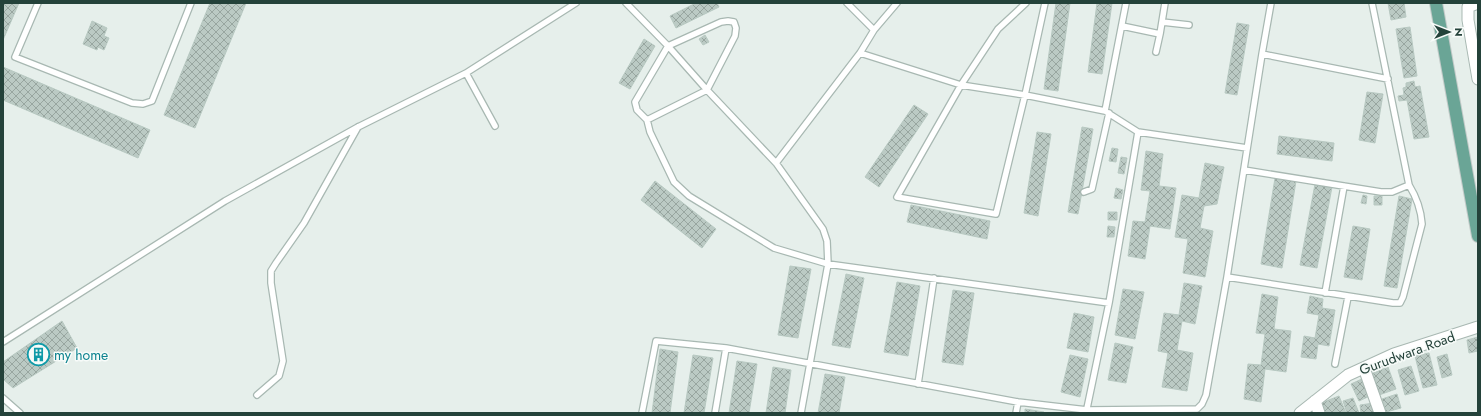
<svg xmlns="http://www.w3.org/2000/svg" width="1481" height="416" font-family="Jost,sans-serif">
<defs>
<pattern id="building-cross-hatch" width="8" height="8" patternUnits="userSpaceOnUse"><rect width="8" height="8" fill="#bbcac4"/><path d="M0 0l8 8M0 8l8-8" fill="none" stroke="#98a6a0"/></pattern>
</defs>
<rect width="100%" height="100%" fill="#e6efeb"/>
<path fill="url(#building-cross-hatch)" stroke="#b8c9c2" d="M 3,3 L 19,3 L 3,40 Z
M 210,3 L 246,3 L 195,128 L 164,115 Z
M 696,3 L 717,3 L 719,7 L 676,28 L 670,16 Z
M 1056,3 L 1070,3 L 1058,91 L 1044,89 Z
M 1097,3 L 1112,3 L 1102,74 L 1088,72 Z
M 1388,3 L 1404,3 L 1406,17 L 1391,20 Z
M 92,21 L 107,28 L 104,36 L 109,38 L 104,50 L 98,47 L 97,50 L 83,44 Z
M 1237,23 L 1249,25 L 1237,95 L 1225,93 Z
M 1410,27 L 1417,76 L 1404,78 L 1396,29 Z
M 705,35 L 709,42 L 703,45 L 699,39 Z
M 644,39 L 655,46 L 630,89 L 619,83 Z
M 3,67 L 150,130 L 138,158 L 3,100 Z
M 1414,81 L 1415,87 L 1420,86 L 1429,137 L 1414,139 L 1407,100 L 1399,101 L 1398,96 L 1404,95 L 1403,88 L 1406,87 L 1406,83 Z
M 1367,92 L 1383,94 L 1375,143 L 1359,140 Z
M 914,105 L 928,114 L 879,187 L 865,177 Z
M 1082,127 L 1093,129 L 1078,214 L 1068,212 Z
M 1037,132 L 1051,134 L 1038,216 L 1024,213 Z
M 1279,136 L 1334,143 L 1332,161 L 1277,154 Z
M 1112,148 L 1118,149 L 1116,162 L 1109,161 Z
M 1146,151 L 1163,154 L 1159,186 L 1176,188 L 1170,229 L 1150,226 L 1145,259 L 1128,256 L 1133,221 L 1145,222 L 1150,191 L 1141,190 Z
M 1121,157 L 1127,158 L 1124,174 L 1118,173 Z
M 1205,163 L 1224,167 L 1217,204 L 1204,206 L 1200,228 L 1213,231 L 1205,277 L 1183,273 L 1188,239 L 1175,237 L 1182,195 L 1199,198 Z
M 1275,178 L 1296,181 L 1282,268 L 1261,264 Z
M 655,181 L 716,229 L 702,248 L 641,200 Z
M 1315,184 L 1332,187 L 1317,268 L 1300,265 Z
M 1116,188 L 1123,190 L 1121,199 L 1114,198 Z
M 1363,195 L 1367,196 L 1366,204 L 1361,203 Z
M 1374,196 L 1382,196 L 1382,205 L 1374,205 Z
M 1399,196 L 1412,199 L 1397,288 L 1384,286 Z
M 911,205 L 990,221 L 987,239 L 907,222 Z
M 1108,212 L 1117,212 L 1117,220 L 1108,220 Z
M 1108,226 L 1115,227 L 1114,237 L 1107,237 Z
M 1353,226 L 1370,229 L 1362,280 L 1344,277 Z
M 790,266 L 811,269 L 798,338 L 778,335 Z
M 846,274 L 864,278 L 850,348 L 832,345 Z
M 897,282 L 920,286 L 908,356 L 884,352 Z
M 1184,283 L 1202,286 L 1195,324 L 1182,321 L 1177,350 L 1193,353 L 1187,391 L 1162,387 L 1168,353 L 1158,351 L 1164,313 L 1179,315 Z
M 1123,289 L 1144,292 L 1135,339 L 1115,335 Z
M 953,290 L 974,293 L 963,365 L 942,362 Z
M 1262,294 L 1278,297 L 1274,329 L 1291,331 L 1286,372 L 1265,369 L 1261,402 L 1244,399 L 1248,364 L 1261,365 L 1265,334 L 1256,333 Z
M 1310,296 L 1323,299 L 1322,308 L 1335,310 L 1329,346 L 1318,344 L 1316,359 L 1301,357 L 1304,336 L 1315,338 L 1319,315 L 1307,313 Z
M 1074,313 L 1094,317 L 1088,352 L 1067,348 Z
M 62,321 L 77,348 L 13,388 L 3,379 L 3,362 Z
M 1478,337 L 1478,351 L 1469,353 L 1467,340 Z
M 1115,343 L 1133,347 L 1126,383 L 1108,380 Z
M 660,349 L 678,352 L 670,413 L 652,413 Z
M 1429,353 L 1437,385 L 1423,388 L 1415,356 Z
M 1447,354 L 1452,375 L 1442,378 L 1437,357 Z
M 693,355 L 713,358 L 704,413 L 684,413 Z
M 1070,355 L 1088,359 L 1080,397 L 1061,392 Z
M 737,361 L 757,364 L 749,413 L 729,413 Z
M 1411,366 L 1419,391 L 1405,395 L 1398,370 Z
M 773,367 L 791,370 L 785,413 L 766,413 Z
M 1388,367 L 1396,389 L 1379,395 L 1371,374 Z
M 825,374 L 845,377 L 839,413 L 818,413 Z
M 1364,378 L 1372,395 L 1359,401 L 1351,384 Z
M 1397,394 L 1401,408 L 1386,412 L 1382,399 Z
M 1339,396 L 1346,413 L 1325,413 L 1321,403 Z
M 1353,398 L 1359,413 L 1347,413 L 1343,401 Z
M 1374,403 L 1376,413 L 1361,413 L 1360,405 Z
M 1025,409 L 1044,412 L 1044,413 L 1025,413 Z"/>
<g fill="none" stroke-linecap="round" stroke-linejoin="round">
<defs>
<path id="lane" d="M 38,3 L 15,57 L 132,103 L 143,104 L 152,101 L 191,3
M 626,3 L 668,46 L 635,102 L 637,110 L 647,120 L 650,132 L 674,182 L 689,196 L 774,248 L 828,264 L 1109,303 L 1086,413
M 847,3 L 874,30 L 897,3
M 1026,3 L 998,29 L 961,85 L 897,197 L 996,214 L 1025,95 L 1045,3
M 1126,3 L 1105,111 L 1138,132
M 1162,22 L 1189,25
M 1122,26 L 1160,34 L 1165,3
M 1156,52 L 1160,34
M 860,53 L 961,85 L 1025,95 L 1105,111
M 1262,54 L 1388,79
M 466,73 L 495,126
M 647,120 L 707,90 L 668,46 L 721,22 L 728,21 L 734,22 L 736,28 L 735,36 L 707,90 L 776,163
M 1244,170 L 1381,192 L 1392,192 L 1409,185
M 1084,192 L 1092,189 L 1109,113
M 1227,277 L 1393,303 L 1400,303 L 1403,297 L 1422,224 C 1421,209 1417,198 1409,185 L 1372,3
M 1325,293 L 1344,186
M 1109,303 L 1138,132 L 1247,148
M 3,342 L 225,201 L 358,127 L 466,73 L 576,3
M 1335,364 L 1348,297
M 918,384 L 934,278
M 257,395 L 279,376 L 283,361 L 271,283 L 271,271 L 276,263 L 304,223 L 358,127
M 3,398 L 20,413
M 642,413 L 656,341 L 726,348 L 1018,402 L 1087,410 L 1197,409 L 1202,404 L 1206,395 L 1227,277 L 1262,54 L 1271,3
M 715,413 L 726,348
M 801,413 L 828,264 L 827,241 L 823,229 L 776,163 L 860,53 L 874,30
M 1016,413 L 1018,402"/>
<path id="street" d="M 1478,3 L 1468,7 L 1468,20 L 1478,79
M 1364,368 L 1380,413
M 1315,401 L 1319,413
M 1300,413 L 1348,375 L 1394,354 L 1478,327"/>
<path id="primary" d="M 1436,3 L 1478,236"/>
</defs>
<use href="#lane" stroke="#a8b8b2" stroke-width="8"/>
<use href="#street" stroke="#a8b8b2" stroke-width="13"/>
<use href="#primary" stroke="#c2cac8" stroke-width="14"/>
<use href="#lane" stroke="#fff" stroke-width="5.5"/>
<use href="#street" stroke="#fff" stroke-width="11"/>
<use href="#primary" stroke="#6aa596" stroke-width="12"/>
</g>
<defs>
<symbol id="building-ring" viewBox="-11 -11 22 22"><circle r="9.5" fill="#f7fbf9" stroke="#0f9aa8" stroke-width="1.5"/><path d="M-4-6H4V6H1V3H-1V6H-4ZM-2.5-4.3h1.7v1.8h-1.7ZM.8-4.3h1.7v1.8H.8ZM-2.5-1h1.7V.8h-1.7ZM.8-1h1.7V.8H.8Z" fill="#0f9aa8"/></symbol>
</defs>
<g fill-rule="evenodd">
<use href="#building-ring" x="26" y="342" width="25" height="25"/>
</g>
<g text-anchor="middle" dominant-baseline="central" stroke-width="3" stroke-linejoin="round" paint-order="stroke">
<g font-size="14" fill="#24423a" stroke="#f7fbf9">
<text transform="translate(1407 353) rotate(-20)">Gurudwara Road</text>
</g>
<g font-size="14" fill="#0d838f" stroke="#f7fbf9" text-anchor="start">
<text x="54" y="355">my home</text>
</g>
</g>
<rect width="1481" height="416" fill="none" stroke="#24423a" stroke-width="8"/>
<g transform="translate(1449 32) rotate(90)" stroke="#f7fbf9" stroke-width="3" paint-order="stroke">
<path d="M0-3L7 15L0 10L-7 15Z" fill="#24423a"/>
<text y="-6" font-size="11" font-weight="bold" text-anchor="middle" fill="#24423a">N</text>
</g>
</svg>
